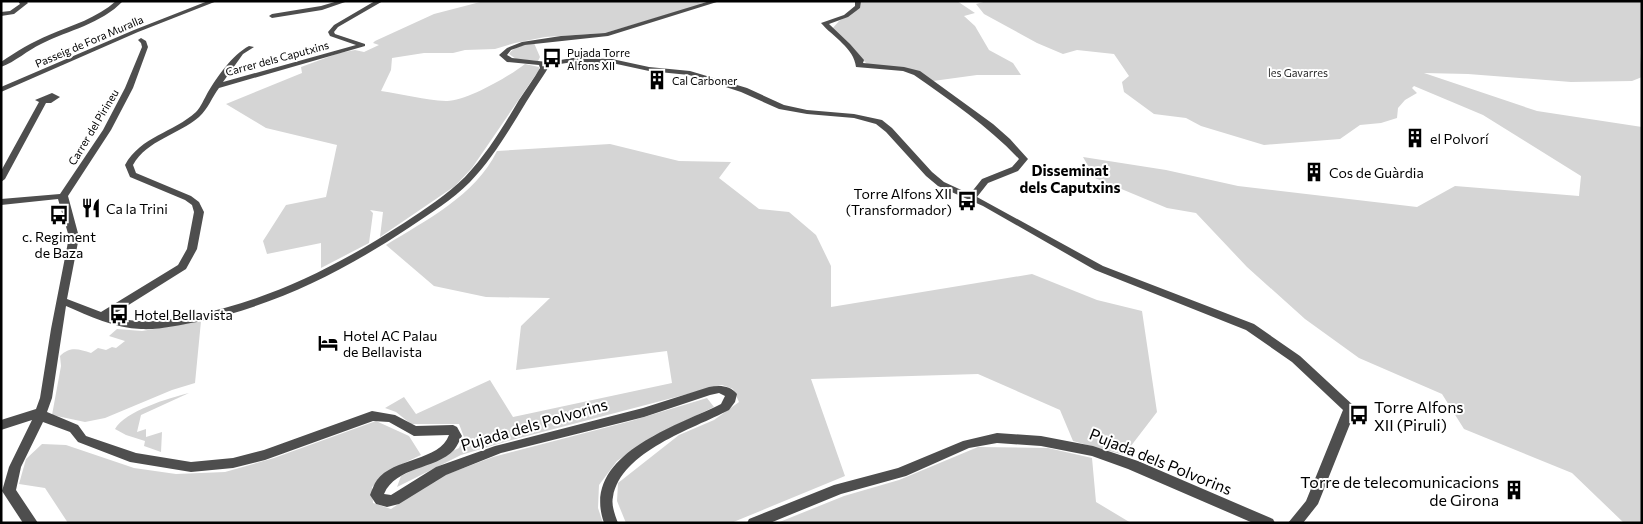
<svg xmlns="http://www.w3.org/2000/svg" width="1643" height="524" font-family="Commissioner,sans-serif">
<rect width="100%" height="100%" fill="#fff"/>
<path fill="#d5d5d5" d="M 484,1 L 695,1 L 703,4 L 605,33 L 545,37 L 515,43 L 495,49 L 465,50 L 453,53 L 424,53 L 392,58 L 391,70 L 381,91 C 402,94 425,100 446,101 C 465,102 510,76 525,64 L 539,67 L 539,70 L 472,168 L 455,186 L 380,237 L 383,212 L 370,210 L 373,213 L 369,243 L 321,268 L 321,243 L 267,254 L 263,241 L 286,205 L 326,197 L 337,145 L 266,128 L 226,104 L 302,73 L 301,67 L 339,53 L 355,50 L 364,52 L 379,45 L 373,43 L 375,41 L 434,14 Z
M 860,1 L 957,1 L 975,13 L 964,16 L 975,26 L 989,50 L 1013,63 L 1021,75 L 977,75 L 933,81 L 922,74 L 867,64 L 832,29 L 839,21 L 860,8 Z
M 987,1 L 1642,1 L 1640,53 L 1642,77 L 1632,81 L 1571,82 L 1468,74 L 1424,73 L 1537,111 L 1642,127 L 1642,523 L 1624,523 L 1572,473 L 1464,429 L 1442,394 L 1359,358 L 1305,319 L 1247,267 L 1196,213 L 1167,208 L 1095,178 L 1083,157 L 1166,170 L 1238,186 L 1417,207 L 1455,186 L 1579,196 L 1581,176 L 1483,115 L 1414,86 L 1412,88 L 1417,93 L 1405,100 L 1398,108 L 1397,118 L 1381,123 L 1360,125 L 1340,139 L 1264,145 L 1201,126 L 1186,118 L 1154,114 L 1124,92 L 1122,82 L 1129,76 L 1114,54 L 1077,50 L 1063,54 L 1037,43 L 984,14 L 976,4 Z
M 534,43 L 540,57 L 538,61 L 516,59 L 509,54 C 514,46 525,45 534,43 Z
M 610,144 L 679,161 L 731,162 L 719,178 L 759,209 L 789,212 L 816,235 L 831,266 L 831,307 L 1032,274 L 1097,300 L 1142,311 L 1157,412 L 1124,455 L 1073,441 L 1060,410 L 978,374 L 811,379 L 845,476 L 731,523 L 626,523 L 617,501 L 618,483 L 679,435 L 714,420 L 739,402 L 733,389 L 722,385 L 508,441 L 461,455 L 397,487 L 401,476 L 459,448 L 464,437 L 459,424 L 411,424 L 396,412 L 385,408 L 404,397 L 416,414 L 490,380 L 513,417 L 672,383 L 667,351 L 516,370 L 521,326 L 550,298 L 486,297 L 434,286 L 386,245 C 426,220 475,196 497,151 Z
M 201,321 L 195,383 L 172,390 L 105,418 L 85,422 L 52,415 L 61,366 L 60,356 C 70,346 79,349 91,353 L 98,348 L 106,350 L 112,347 L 116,348 L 125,341 L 109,336 L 117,329 L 142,331 Z
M 189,393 L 141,415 L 137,432 L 146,429 L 146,437 L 162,432 L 161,452 L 144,446 L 145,441 L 126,435 L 115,429 C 125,411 169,398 189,393 Z
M 707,398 L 714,407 L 653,436 L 617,461 L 599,485 L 598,508 L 603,523 L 68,523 L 45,488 L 19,484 L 26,459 L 42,444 L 66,445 L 134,468 L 176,474 L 225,472 L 274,458 L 376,421 L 409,436 L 421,455 L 400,465 L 372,487 L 373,503 L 391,509 L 437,478 L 493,457 L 631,421 Z
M 978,447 L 1048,448 L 1092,458 L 1096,502 L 1131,523 L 777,523 L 844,496 L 899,480 Z"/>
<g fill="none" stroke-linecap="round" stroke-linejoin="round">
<path fill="#4e4e4e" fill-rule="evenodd" d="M 18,1 L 26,1 L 28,3 L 14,14 L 1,16 L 1,12 L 10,11 L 20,4 Z
M 116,1 L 123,1 C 101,24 69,30 41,44 C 28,50 15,62 1,67 L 1,62 C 17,51 32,42 49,35 C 73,25 97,18 116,1 Z
M 208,1 L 217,1 L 138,32 L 1,92 L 1,87 L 134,30 Z
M 338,1 L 348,1 L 322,10 L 272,18 L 269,16 L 272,14 L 321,6 Z
M 375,1 L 383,1 L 338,27 L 334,32 L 335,34 L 365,44 L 365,46 L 219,88 C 212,97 208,109 199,117 C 178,135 147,140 133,165 L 136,173 L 191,196 L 199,202 L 204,212 L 197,249 L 186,269 L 111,316 C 139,325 165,321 194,315 C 271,300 339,265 404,223 C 425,209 447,195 465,177 C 487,154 503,127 519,100 C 526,89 534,79 540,68 L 539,65 L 507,62 L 499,55 L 507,48 L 522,42 L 561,36 L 605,33 L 710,1 L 720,1 L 608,36 L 525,45 L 511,50 L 507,55 L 512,58 L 547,62 L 573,58 L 612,59 L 649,67 L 690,71 L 747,88 L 784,105 L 807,110 L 854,114 L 882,120 L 892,128 L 932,172 L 944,182 L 970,194 L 982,179 L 1012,167 L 1019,159 C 988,126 951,101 914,75 L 903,71 L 856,67 C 854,48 833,37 821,23 L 844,15 L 855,6 L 855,1 L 861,1 L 860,8 L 848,17 L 829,24 L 850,44 L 864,60 L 863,63 L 904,67 L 920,71 L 993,124 L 1010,139 L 1028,159 L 1018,171 L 988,183 L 977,197 L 1103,266 L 1254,324 L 1300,356 L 1354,406 L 1356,409 L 1318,504 L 1303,523 L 1288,523 L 1306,501 L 1343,410 L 1292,362 L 1246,330 L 1095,270 L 983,206 L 938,186 L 926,176 L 886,132 L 876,124 L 854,118 L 807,114 L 779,109 L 741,92 L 689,75 L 649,71 L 612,63 L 573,62 L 547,66 L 548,68 L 545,73 C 520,109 501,150 470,182 C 452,200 431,213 410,227 C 344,271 275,306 197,322 C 179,325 160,330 141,329 C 115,328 89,316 66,306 L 52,398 L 47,412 L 78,425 L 86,436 L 136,453 L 191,462 L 233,458 L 264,450 L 372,411 L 395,415 L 416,426 L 453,425 L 457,427 L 462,436 C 460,440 457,446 454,450 C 435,470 396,466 384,494 L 391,495 L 436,467 L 495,446 L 643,408 L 709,387 C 719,385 730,385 737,394 L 735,402 L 729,410 C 693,429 621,451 613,497 C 611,505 615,515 618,523 L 604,523 C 580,455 675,427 721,404 L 725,396 L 719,393 L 710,395 L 644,417 L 501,453 L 446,475 L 399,504 L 387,507 L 376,504 L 370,495 C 372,490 374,484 377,480 C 393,458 440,461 449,435 L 414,436 L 389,422 L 373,421 L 265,460 L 233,468 L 191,472 L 130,462 L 78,442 L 70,432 L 43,422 L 21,467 L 16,490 L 38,523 L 23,523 L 2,491 L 9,467 L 32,420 L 1,430 L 1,420 L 36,409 L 40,398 L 51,329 L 69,237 L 58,199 L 1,205 L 1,199 L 60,194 L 103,130 L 125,88 L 142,47 L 141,43 L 138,40 L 141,38 L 146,41 L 148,47 L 133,88 L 111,130 L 68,196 L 79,237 L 67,299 L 101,312 L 178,265 L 187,249 L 194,212 L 192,205 L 185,200 L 130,177 L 125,165 C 141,136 173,133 196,112 C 201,107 204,99 208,92 C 218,76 232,55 249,46 L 254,47 L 243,54 L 223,82 L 356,45 L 330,36 L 328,32 L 334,25 Z
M 52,93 L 60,97 L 51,103 L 46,103 L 5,179 L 1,182 L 1,171 L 39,102 L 35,100 Z
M 997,433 L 1041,436 L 1093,446 L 1138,461 L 1273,519 L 1275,523 L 1253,523 L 1128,469 L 1092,456 L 1041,446 L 997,443 L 969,448 L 906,476 L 841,494 L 770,523 L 747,523 L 749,519 L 834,485 L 898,468 L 963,441 Z"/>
</g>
<defs>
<symbol id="bus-bare" viewBox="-9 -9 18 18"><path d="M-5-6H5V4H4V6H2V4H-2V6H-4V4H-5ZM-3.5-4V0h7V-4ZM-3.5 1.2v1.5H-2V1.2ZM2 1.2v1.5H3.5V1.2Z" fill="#000" stroke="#fff" stroke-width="2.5" paint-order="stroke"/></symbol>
<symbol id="building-bare" viewBox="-9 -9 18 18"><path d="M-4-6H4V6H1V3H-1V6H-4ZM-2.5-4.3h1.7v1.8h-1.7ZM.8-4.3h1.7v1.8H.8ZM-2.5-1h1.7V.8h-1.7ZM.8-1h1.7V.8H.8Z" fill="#000" stroke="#fff" stroke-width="2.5" paint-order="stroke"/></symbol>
<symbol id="restaurant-bare" viewBox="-9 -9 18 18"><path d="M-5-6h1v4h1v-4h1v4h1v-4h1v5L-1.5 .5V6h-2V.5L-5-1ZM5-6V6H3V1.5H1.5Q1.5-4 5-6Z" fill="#000" stroke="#fff" stroke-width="2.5" paint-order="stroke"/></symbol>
<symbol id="hotel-bare" viewBox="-9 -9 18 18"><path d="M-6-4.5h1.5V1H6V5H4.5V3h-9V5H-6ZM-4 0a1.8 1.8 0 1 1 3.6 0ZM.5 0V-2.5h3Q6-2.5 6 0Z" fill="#000" stroke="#fff" stroke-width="2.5" paint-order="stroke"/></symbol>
</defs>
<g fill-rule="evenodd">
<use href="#bus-bare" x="538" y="44" width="28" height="28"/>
<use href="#building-bare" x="643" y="66" width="28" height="28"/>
<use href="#building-bare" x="1401" y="124" width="28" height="28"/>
<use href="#building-bare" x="1300" y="158" width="28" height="28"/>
<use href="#bus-bare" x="953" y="187" width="28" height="28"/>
<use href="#restaurant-bare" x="77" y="194" width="28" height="28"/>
<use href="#bus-bare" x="45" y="201" width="28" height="28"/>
<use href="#bus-bare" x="105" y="300" width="28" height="28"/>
<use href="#hotel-bare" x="314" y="329" width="28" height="28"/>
<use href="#bus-bare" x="1345" y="401" width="28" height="28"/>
<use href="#building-bare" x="1500" y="476" width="28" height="28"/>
</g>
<g text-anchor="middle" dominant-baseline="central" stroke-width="4" stroke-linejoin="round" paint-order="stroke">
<g font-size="11" fill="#000" stroke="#fff">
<text transform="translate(89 41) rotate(-23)">Passeig de Fora Muralla</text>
<text transform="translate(277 58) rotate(-15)">Carrer dels Caputxins</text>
<text transform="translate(93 127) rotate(-59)">Carrer del Pirineu</text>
</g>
<g font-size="11" fill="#000" stroke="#fff" text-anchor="start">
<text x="567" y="52">Pujada Torre<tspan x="567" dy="13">Alfons XII</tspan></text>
<text x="672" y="80">Cal Carboner</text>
</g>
<g font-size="11" fill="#2c2c2c" stroke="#fff">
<text x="1298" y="72">les Gavarres</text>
</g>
<g font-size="14" fill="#000" stroke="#fff" text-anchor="start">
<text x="1430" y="138">el Polvorí</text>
<text x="1329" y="172">Cos de Guàrdia</text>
<text x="952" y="193" text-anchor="end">Torre Alfons XII<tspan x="952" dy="16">(Transformador)</tspan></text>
<text x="106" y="208">Ca la Trini</text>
<text x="59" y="236" text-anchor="middle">c. Regiment<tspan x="59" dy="16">de Baza</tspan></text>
<text x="134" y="314">Hotel Bellavista</text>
<text x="343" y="335">Hotel AC Palau<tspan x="343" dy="16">de Bellavista</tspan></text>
</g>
<g font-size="15" font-weight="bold" fill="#000" stroke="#fff">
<text x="1070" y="170">Disseminat<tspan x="1070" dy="17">dels Caputxins</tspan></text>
</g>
<g font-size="16" fill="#000" stroke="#fff" text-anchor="start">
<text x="1374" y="406">Torre Alfons<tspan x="1374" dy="18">XII (Piruli)</tspan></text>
<text x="1499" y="481" text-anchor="end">Torre de telecomunicacions<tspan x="1499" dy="18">de Girona</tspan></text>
</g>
<g font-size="16" fill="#000" stroke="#fff">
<text transform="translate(534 424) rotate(-16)">Pujada dels Polvorins</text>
<text transform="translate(1161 461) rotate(22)">Pujada dels Polvorins</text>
</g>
</g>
<rect width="1643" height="524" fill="none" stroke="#000000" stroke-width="5"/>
</svg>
